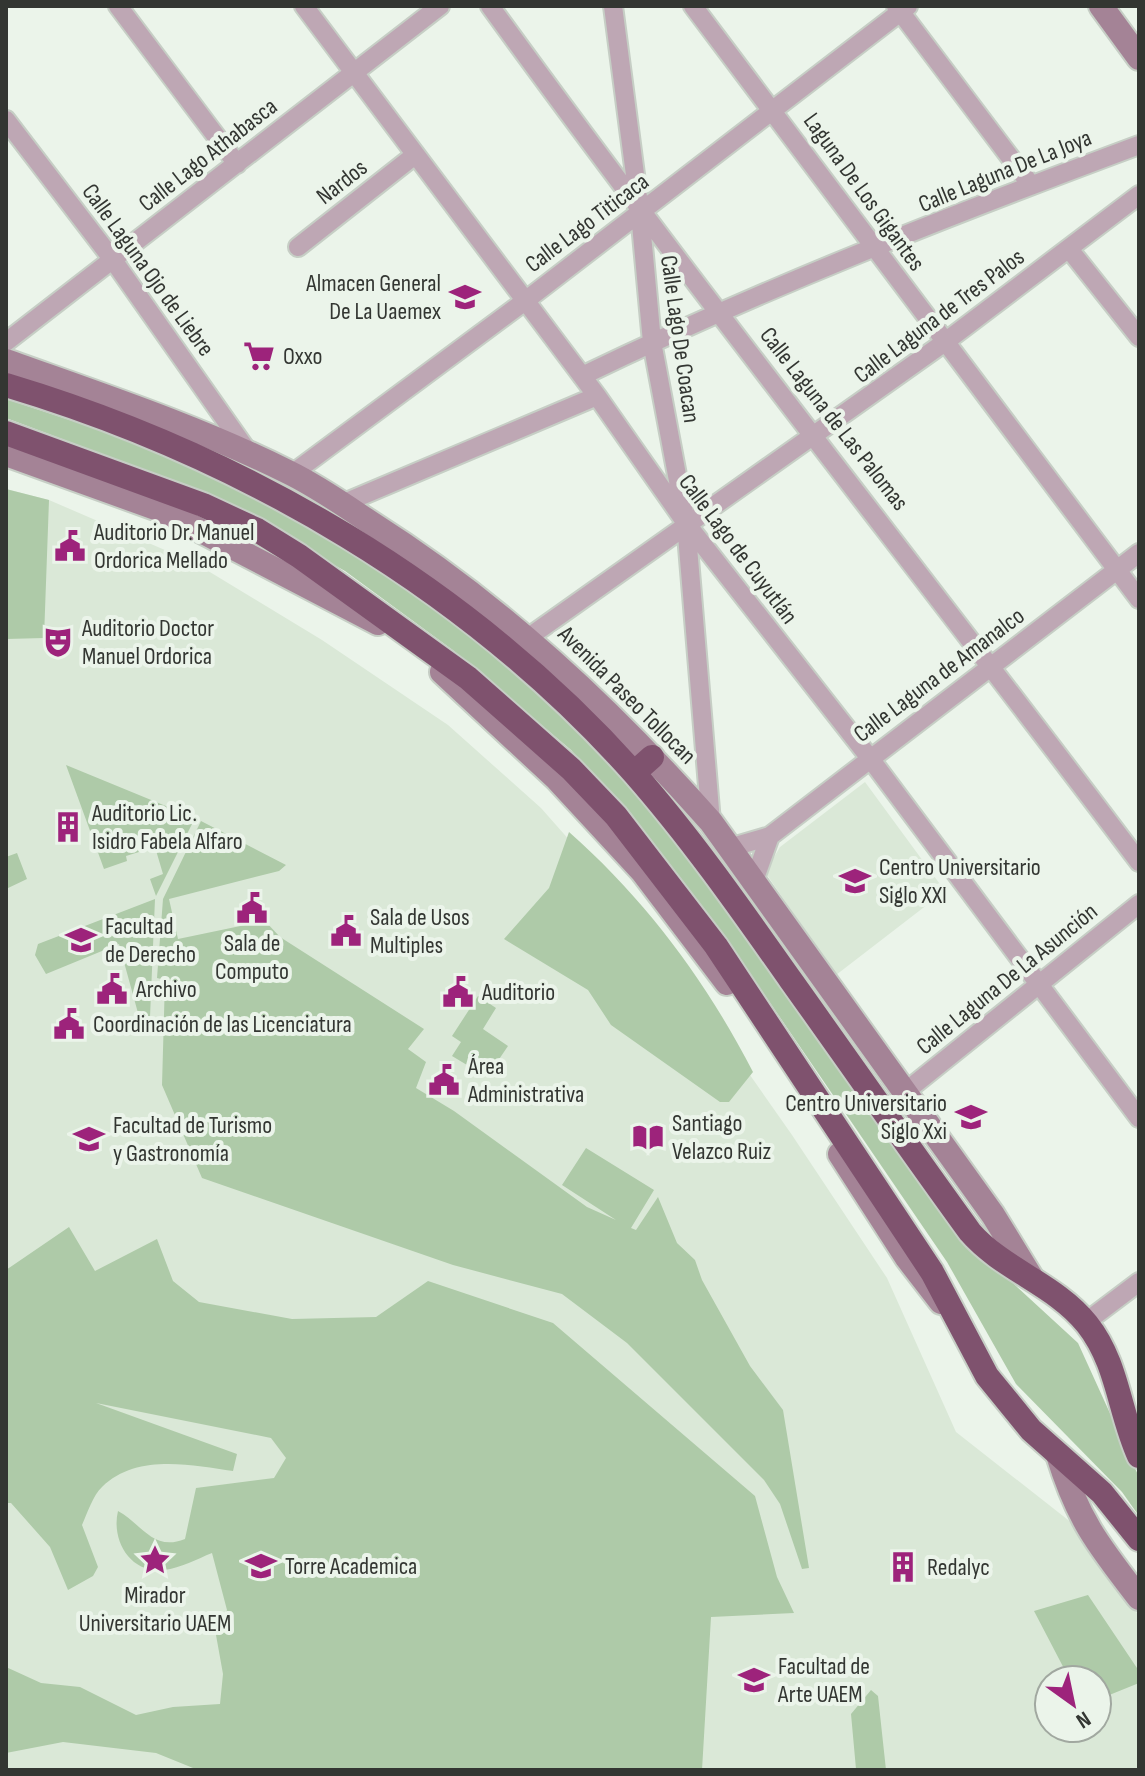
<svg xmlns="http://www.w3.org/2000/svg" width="1145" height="1776" font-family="'Sofia Sans Condensed',sans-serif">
<rect width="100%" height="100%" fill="#ebf4ea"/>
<path fill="#dae8d7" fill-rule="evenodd" d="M 6,489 L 49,500 L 195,563 L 322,640 L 448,725 L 541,808 L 647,928 L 792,1135 L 887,1278 L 956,1432 L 1077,1527 L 1139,1616 L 1139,1770 L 6,1770 ZM 1049,1680 L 1097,1680 L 1097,1728 L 1049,1728 Z
M 865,782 L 945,891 L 836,975 L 765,872 L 780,847 Z"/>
<path fill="#aecaa8" d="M 6,399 L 158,449 L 241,487 L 371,563 L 441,610 L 517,670 L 588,736 L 695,866 L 979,1252 L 1078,1343 L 1139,1477 L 1139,1516 L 1122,1492 L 1016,1384 L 947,1262 L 764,994 L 675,873 L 571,750 L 454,651 L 345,571 L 198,490 L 6,418 Z
M 6,489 L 49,500 L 44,638 L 6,639 Z
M 66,765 L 195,818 L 156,896 L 150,879 L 163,874 L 155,847 L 126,856 L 127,861 L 104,869 Z
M 201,821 L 286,865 L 279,871 L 169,899 L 178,939 L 265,921 L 280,937 L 424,1029 L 408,1049 L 426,1062 L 416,1088 L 454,1111 L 587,1207 L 616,1220 L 562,1185 L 586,1148 L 654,1190 L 631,1228 L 636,1230 L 658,1197 L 677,1243 L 695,1260 L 702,1280 L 750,1366 L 783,1410 L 809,1568 L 802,1569 L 780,1504 L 764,1480 L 627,1343 L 562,1294 L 453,1265 L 202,1178 L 162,1085 L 165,980 L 157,978 L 163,899 Z
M 569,832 C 646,900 706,981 753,1072 L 729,1102 L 720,1102 L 611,1025 L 588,990 L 504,939 L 549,888 Z
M 17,853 L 27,879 L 6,889 L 6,857 Z
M 155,899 L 150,1017 L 138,1013 L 119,944 L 46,974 L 35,955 L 38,944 Z
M 478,996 L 496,1008 L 483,1029 L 508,1046 L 487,1077 L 452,1056 L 461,1042 L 452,1036 Z
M 69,1227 L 95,1271 L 157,1239 L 173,1281 L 199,1302 L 292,1319 L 376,1317 L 428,1281 L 553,1323 L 755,1496 L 777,1577 L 794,1613 L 711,1617 L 702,1770 L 198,1770 L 156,1753 L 63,1742 L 6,1753 L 6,1667 L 41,1683 L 80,1687 L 136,1715 L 173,1707 L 220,1704 L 223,1674 L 216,1635 L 227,1610 L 212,1553 C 197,1559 181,1568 164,1570 C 130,1574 111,1540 118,1511 C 142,1524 153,1552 185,1539 L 196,1488 L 274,1478 L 286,1458 L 271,1438 L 96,1403 L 237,1454 L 233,1471 C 192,1465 136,1453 102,1487 C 93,1495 87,1514 82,1525 L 98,1567 L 93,1576 L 68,1590 L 50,1547 L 11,1503 L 6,1503 L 6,1270 Z
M 1088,1595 L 1139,1671 L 1139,1683 L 1097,1700 L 1097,1680 L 1070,1680 L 1034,1611 Z
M 871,1690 L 878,1696 L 886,1770 L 856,1769 L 851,1714 Z"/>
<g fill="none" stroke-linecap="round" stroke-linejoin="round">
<defs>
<path id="street" d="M 118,6 L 237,164
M 304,6 L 597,396 L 686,523 L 869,757 L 1139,1118
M 490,6 C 700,296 924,576 1139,862
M 613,6 L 640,213 L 652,342 L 686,523 L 711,822
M 693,6 L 1139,599
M 896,6 L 1031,185
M 6,120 L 113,260 L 248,452
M 298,247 L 415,155
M 1069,249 L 1139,337
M 6,342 L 440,6
M 582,376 C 762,289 951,215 1139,145
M 292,474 L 525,301 L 908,6
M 342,504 L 597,396
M 529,637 L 945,342 L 1139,195
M 729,848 L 770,836 L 1139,553
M 754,881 L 770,836
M 905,1092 L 1139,904
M 1086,1322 L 1139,1282"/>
<path id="secondary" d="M 1101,6 L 1139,58
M 6,361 C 101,395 198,427 288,472 C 317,486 344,505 371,523 C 500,605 610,708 711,822 L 993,1215 L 1031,1277
M 6,454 L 161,510 L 378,623
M 442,672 L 557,779 L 642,871 L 727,983
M 840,1154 L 907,1258 L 941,1302
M 1058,1455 C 1078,1520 1098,1545 1139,1598"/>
<path id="highway" d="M 6,385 C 243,456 468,587 634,773 C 691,838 740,908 790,979 C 850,1063 909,1148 970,1232 C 1003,1270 1055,1284 1087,1324 C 1118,1363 1119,1412 1139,1456
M 6,433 L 203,505 L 257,530 L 299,556 L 468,678 L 571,769 L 616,816 L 716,946 L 932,1272 L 987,1376 L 1031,1430 L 1102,1493 L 1139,1539
M 634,773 L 652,757"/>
</defs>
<use href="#street" stroke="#c6cec5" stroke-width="22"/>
<use href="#secondary" stroke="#c6cec5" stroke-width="28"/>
<use href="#highway" stroke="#c6cec5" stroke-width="28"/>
<use href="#street" stroke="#bea7b4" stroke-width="18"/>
<use href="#secondary" stroke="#a48396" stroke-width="24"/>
<use href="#highway" stroke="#7f526e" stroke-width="24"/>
</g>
<defs>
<symbol id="university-bare" viewBox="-9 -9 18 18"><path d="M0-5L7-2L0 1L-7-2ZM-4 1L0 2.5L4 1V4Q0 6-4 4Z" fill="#9d237b" stroke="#ebf4ea" stroke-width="2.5" paint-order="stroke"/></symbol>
<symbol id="supermarket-bare" viewBox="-9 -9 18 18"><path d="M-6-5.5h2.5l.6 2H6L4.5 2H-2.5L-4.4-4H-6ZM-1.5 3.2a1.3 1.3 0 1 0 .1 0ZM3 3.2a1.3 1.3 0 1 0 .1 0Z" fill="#9d237b" stroke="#ebf4ea" stroke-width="2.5" paint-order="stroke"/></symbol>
<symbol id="civic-bare" viewBox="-9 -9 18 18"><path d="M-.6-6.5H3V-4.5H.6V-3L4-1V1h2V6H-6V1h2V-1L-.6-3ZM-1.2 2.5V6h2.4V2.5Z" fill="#9d237b" stroke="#ebf4ea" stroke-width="2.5" paint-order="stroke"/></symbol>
<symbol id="theatre-bare" viewBox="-9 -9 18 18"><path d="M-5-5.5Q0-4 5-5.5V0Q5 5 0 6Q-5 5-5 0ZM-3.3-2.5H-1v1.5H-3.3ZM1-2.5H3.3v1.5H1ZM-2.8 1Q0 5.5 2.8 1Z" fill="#9d237b" stroke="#ebf4ea" stroke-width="2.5" paint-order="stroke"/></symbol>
<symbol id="building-bare" viewBox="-9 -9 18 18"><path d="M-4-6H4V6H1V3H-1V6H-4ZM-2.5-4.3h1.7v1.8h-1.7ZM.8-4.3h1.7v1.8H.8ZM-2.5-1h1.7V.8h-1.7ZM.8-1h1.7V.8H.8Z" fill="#9d237b" stroke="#ebf4ea" stroke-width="2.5" paint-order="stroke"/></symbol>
<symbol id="library-bare" viewBox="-9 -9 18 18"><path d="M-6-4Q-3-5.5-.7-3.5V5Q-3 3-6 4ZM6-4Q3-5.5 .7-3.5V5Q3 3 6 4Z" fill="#9d237b" stroke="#ebf4ea" stroke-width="2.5" paint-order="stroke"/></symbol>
<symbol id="sight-bare" viewBox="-9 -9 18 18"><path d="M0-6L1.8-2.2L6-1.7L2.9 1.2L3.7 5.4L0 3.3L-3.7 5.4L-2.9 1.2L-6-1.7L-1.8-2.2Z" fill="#9d237b" stroke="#ebf4ea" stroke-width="2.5" paint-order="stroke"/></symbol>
</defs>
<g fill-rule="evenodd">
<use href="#university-bare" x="443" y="275" width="44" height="44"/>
<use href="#supermarket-bare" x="237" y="334" width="44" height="44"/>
<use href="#civic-bare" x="48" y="524" width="44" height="44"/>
<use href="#theatre-bare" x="36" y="620" width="44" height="44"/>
<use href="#building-bare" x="46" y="805" width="44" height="44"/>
<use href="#university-bare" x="833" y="859" width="44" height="44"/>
<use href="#civic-bare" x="230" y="886" width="44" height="44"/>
<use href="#civic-bare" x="324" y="909" width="44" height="44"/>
<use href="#university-bare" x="59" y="918" width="44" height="44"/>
<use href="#civic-bare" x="90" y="967" width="44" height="44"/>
<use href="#civic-bare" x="436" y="970" width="44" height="44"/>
<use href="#civic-bare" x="47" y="1002" width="44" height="44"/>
<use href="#civic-bare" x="422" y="1058" width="44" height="44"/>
<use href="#university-bare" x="949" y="1095" width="44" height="44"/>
<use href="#library-bare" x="626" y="1115" width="44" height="44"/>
<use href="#university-bare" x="67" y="1117" width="44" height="44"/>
<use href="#sight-bare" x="133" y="1538" width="44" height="44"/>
<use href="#university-bare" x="239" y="1544" width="44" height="44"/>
<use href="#building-bare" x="881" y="1545" width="44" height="44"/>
<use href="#university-bare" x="732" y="1658" width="44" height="44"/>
</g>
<g text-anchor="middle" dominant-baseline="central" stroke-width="8" stroke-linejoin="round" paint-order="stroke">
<g font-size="24" fill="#333632" stroke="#ebf4ea">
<text transform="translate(208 155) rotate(-38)">Calle Lago Athabasca</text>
<text transform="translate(1005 171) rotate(-22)">Calle Laguna De La Joya</text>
<text transform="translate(342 182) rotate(-38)">Nardos</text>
<text transform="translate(864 192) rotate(54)">Laguna De Los Gigantes</text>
<text transform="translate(587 223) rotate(-37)">Calle Lago Titicaca</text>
<text transform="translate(148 270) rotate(54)">Calle Laguna Ojo de Liebre</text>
<text transform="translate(939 316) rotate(-37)">Calle Laguna de Tres Palos</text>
<text transform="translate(680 339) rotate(82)">Calle Lago De Coacan</text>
<text transform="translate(834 419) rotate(52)">Calle Laguna de Las Palomas</text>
<text transform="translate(738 549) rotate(53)">Calle Lago de Cuyutlán</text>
<text transform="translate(939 675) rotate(-37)">Calle Laguna de Amanalco</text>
<text transform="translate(627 695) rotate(45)">Avenida Paseo Tollocan</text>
<text transform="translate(1007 979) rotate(-39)">Calle Laguna De La Asunción</text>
</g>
<g font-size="24" fill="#333632" stroke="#ebf4ea" text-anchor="start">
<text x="441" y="283" text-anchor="end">Almacen General<tspan x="441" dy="28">De La Uaemex</tspan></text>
<text x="283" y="356">Oxxo</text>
<text x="94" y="532">Auditorio Dr. Manuel<tspan x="94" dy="28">Ordorica Mellado</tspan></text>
<text x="82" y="628">Auditorio Doctor<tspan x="82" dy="28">Manuel Ordorica</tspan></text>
<text x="92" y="813">Auditorio Lic.<tspan x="92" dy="28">Isidro Fabela Alfaro</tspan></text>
<text x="879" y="867">Centro Universitario<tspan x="879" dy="28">Siglo XXI</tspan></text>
<text x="370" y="917">Sala de Usos<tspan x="370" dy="28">Multiples</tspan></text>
<text x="105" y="926">Facultad<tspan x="105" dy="28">de Derecho</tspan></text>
<text x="252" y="943" text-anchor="middle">Sala de<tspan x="252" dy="28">Computo</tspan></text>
<text x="136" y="989">Archivo</text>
<text x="482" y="992">Auditorio</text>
<text x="93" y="1024">Coordinación de las Licenciatura</text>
<text x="468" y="1066">Área<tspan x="468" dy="28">Administrativa</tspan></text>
<text x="947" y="1103" text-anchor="end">Centro Universitario<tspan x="947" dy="28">Siglo Xxi</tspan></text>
<text x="672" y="1123">Santiago<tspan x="672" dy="28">Velazco Ruiz</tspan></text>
<text x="113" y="1125">Facultad de Turismo<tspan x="113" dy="28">y Gastronomía</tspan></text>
<text x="285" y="1566">Torre Academica</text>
<text x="927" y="1567">Redalyc</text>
<text x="155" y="1595" text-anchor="middle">Mirador<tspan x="155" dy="28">Universitario UAEM</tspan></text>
<text x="778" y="1666">Facultad de<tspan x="778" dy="28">Arte UAEM</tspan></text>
</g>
</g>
<rect width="1145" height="1776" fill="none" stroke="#333632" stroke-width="16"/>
<g transform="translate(1073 1704) rotate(147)"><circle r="38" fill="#ebf4ea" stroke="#a1a8a0" stroke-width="2"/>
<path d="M0-6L14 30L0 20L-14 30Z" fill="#9d237b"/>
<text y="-12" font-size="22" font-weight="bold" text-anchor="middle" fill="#333632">N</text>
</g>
</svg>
